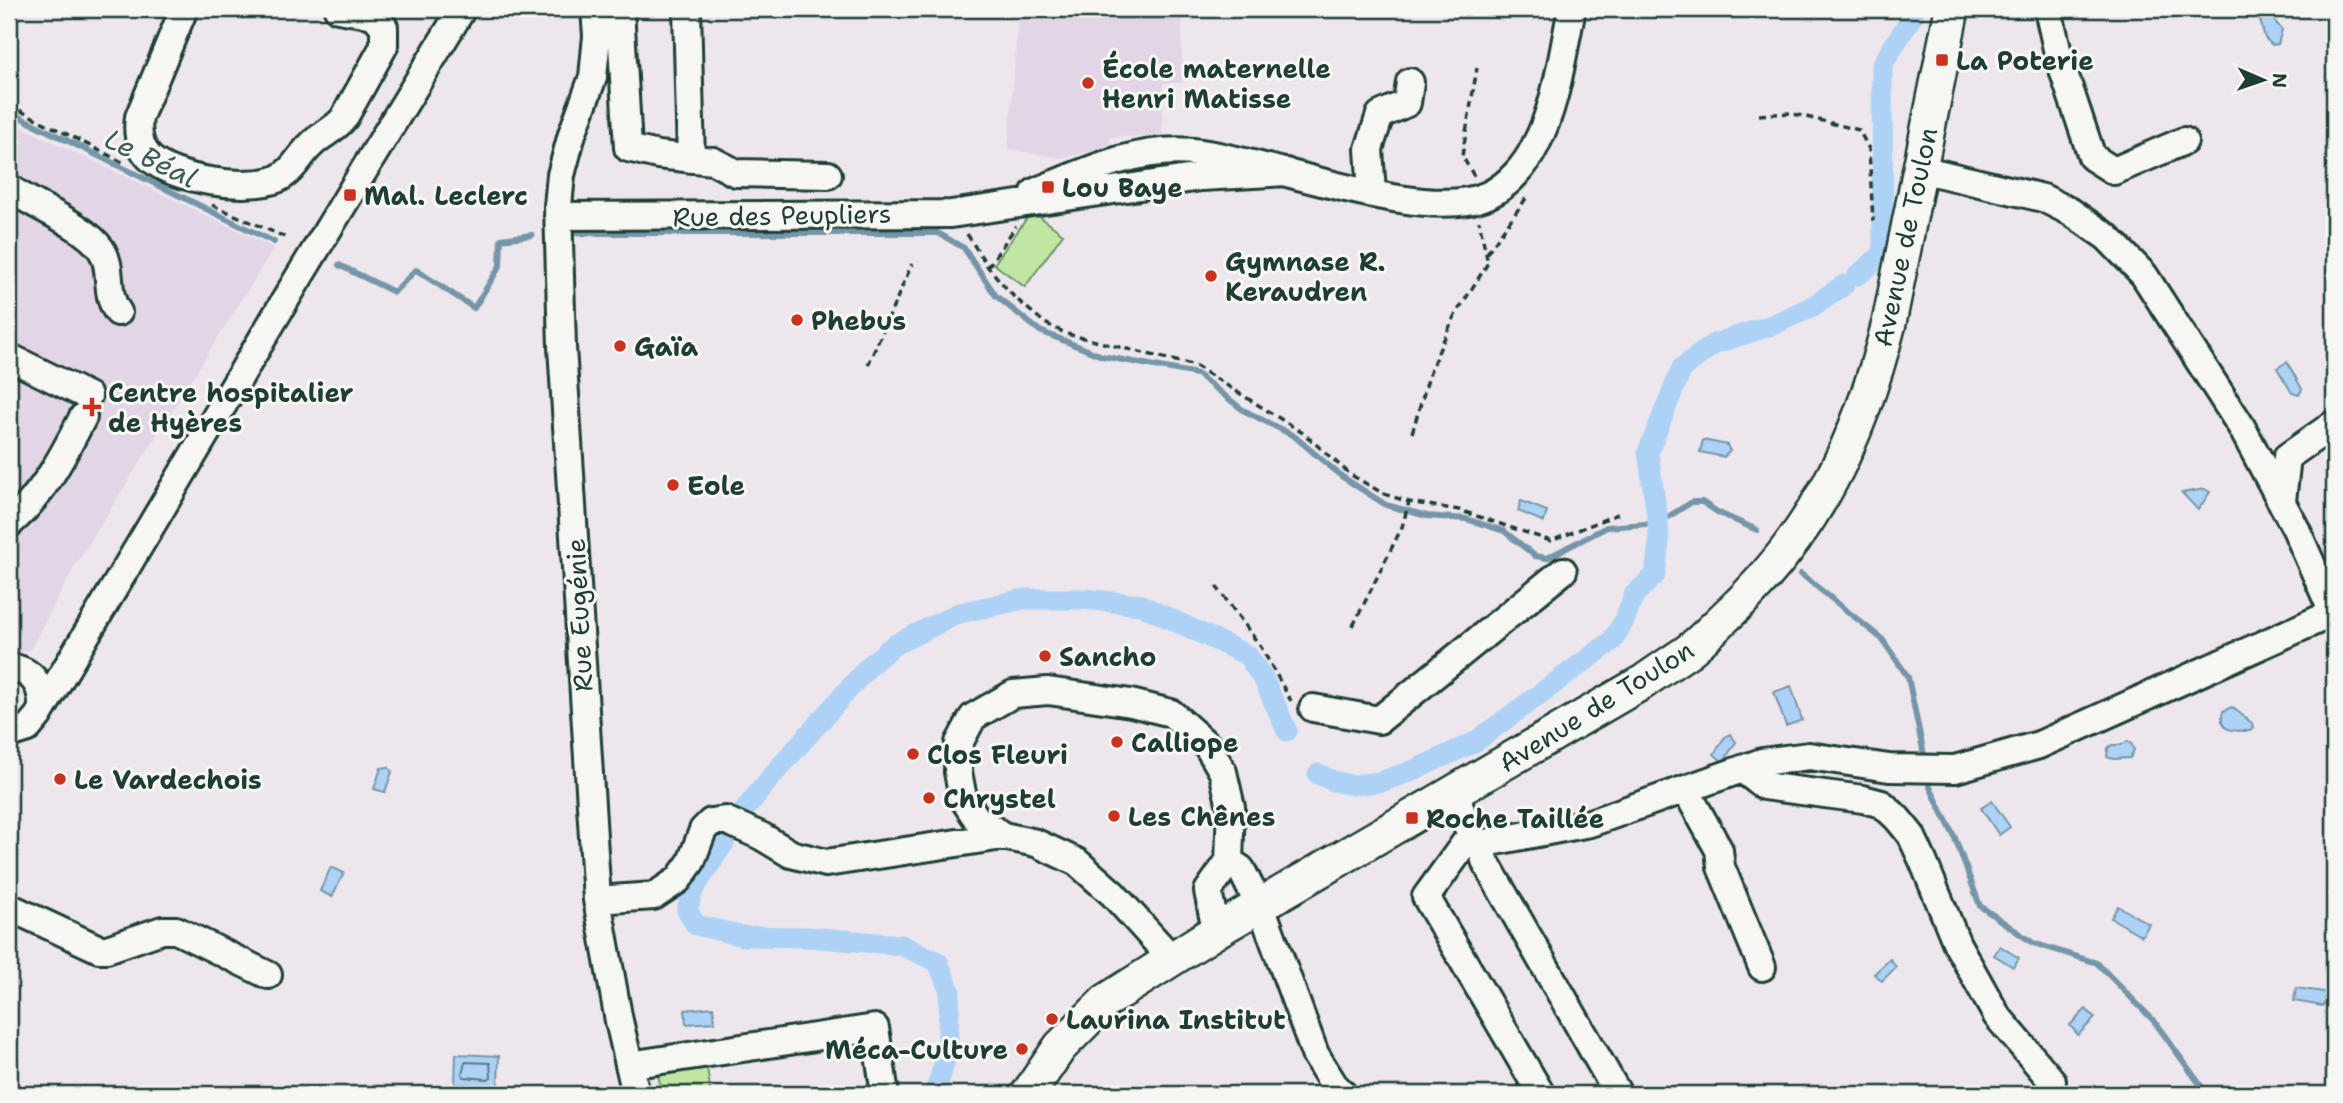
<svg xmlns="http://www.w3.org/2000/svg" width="2343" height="1103" font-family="'Shantell Sans',sans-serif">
<rect width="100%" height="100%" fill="#ede7ed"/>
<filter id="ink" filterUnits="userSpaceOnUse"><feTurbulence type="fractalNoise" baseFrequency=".0143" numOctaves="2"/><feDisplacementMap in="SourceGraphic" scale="14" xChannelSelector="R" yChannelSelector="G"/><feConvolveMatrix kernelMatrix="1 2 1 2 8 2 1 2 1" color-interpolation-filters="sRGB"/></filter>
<g filter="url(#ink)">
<path fill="#e2d5e6" d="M 1019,9 L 1182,9 L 1182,83 L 1163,83 L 1162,136 L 1111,137 L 1110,148 L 1060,158 L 1008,149 Z
M 9,121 L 274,248 L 75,566 L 30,650 L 9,656 Z"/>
<path fill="#bfe7a3" stroke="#6f926c" stroke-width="2" d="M 1032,211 L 1063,234 L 1025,287 L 994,264 Z
M 703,1062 L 707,1068 L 711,1094 L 663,1094 L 658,1076 L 665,1068 Z"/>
<path fill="#aed2f6" stroke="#7596a8" stroke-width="2" d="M 2265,13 L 2269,14 L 2282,30 L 2278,44 L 2272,45 L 2265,38 L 2260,20 Z
M 2287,362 L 2302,389 L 2299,395 L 2292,393 L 2277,368 Z
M 1703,440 L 1727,445 L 1730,451 L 1724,457 L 1700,452 Z
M 2205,489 L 2210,492 L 2198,510 L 2182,493 Z
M 1521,501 L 1547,511 L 1544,522 L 1518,511 Z
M 1791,686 L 1802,720 L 1786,726 L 1774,692 Z
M 2232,707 L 2252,723 L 2253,728 L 2250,731 C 2235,731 2217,733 2223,711 Z
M 1730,734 L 1736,742 L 1723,762 L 1714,754 L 1724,738 Z
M 2128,741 L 2131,743 L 2134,750 L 2130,758 L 2114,759 L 2107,757 L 2108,748 L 2112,745 L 2121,745 Z
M 388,767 L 392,772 L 385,792 L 374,789 L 381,768 Z
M 1992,801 L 2010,827 L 1999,835 L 1981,808 Z
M 331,867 L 344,873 L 332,897 L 320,891 Z
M 2118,906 L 2149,924 L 2142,936 L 2111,918 Z
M 2000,946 L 2019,958 L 2013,967 L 1994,955 Z
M 1890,959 L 1896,967 L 1882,981 L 1874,974 Z
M 2296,988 L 2324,992 L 2327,1001 L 2322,1006 L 2294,1001 Z
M 713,1007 L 715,1022 L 686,1024 L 685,1010 Z
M 2086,1009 L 2095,1018 L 2078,1035 L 2070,1025 Z
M 456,1054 L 499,1056 L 498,1086 L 455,1084 Z"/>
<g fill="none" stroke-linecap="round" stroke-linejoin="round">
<path stroke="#587982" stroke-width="2" d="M 465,1062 L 490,1063 L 491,1077 L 488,1079 L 464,1077 L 462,1074 Z"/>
<path stroke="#7596a8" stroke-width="6" d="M 9,112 L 274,242
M 577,233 L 938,233 L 964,248 L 996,296 L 1040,331 L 1102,356 L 1197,374 L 1243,410 L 1294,436 L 1341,476 L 1386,505 L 1427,516 L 1466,519 L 1504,531 L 1535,556 L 1547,558 L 1607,527 L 1658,523 L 1692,502 L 1702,502 L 1719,513 L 1757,530
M 339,265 L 394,292 L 416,270 L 474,308 L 500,266 L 501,239 L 532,235
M 1801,574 L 1882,639 L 1908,677 L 1924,755
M 1930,787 L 1955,838 L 1980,906 L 2033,943 L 2097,963 L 2154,1021 L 2207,1094"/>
<path stroke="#aed2f6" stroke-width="21" d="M 1858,275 L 1883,254 L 1882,65 L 1913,15 L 1913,9
M 1318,774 L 1333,781 L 1352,785 L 1380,782 L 1412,771 L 1475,742 L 1612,641 L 1624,621 L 1634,595 L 1655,575 L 1659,543 L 1658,523 L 1648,452 L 1682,368 L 1714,344 L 1775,324 L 1815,305 L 1844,285
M 746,808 L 772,776 L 870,665 L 894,645 L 959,613 L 1024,599 L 1084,599 L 1141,605 L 1247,655 L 1264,680 L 1287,731
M 724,843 L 693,890 L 687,910 L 696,925 L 743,936 L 808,937 L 901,945 L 938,962 L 950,991 L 947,1054 L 935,1094"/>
<defs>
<path id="minor" d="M 184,9 L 139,117 C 137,131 138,145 149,157 C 172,180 247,191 277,179 C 294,171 299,156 311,145 C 321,134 335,130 344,118 L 384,46 L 384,27 L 374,15 L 338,9
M 595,9 L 597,36 L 593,77 L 572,134 L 561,175 L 558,206 L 562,347 L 597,900 L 619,1021 L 636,1094
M 620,9 L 628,148 L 658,155 L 713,161 L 736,173 L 828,175
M 687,9 L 691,159
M 2048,9 L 2059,58 L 2092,157 L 2114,171 L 2184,141
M 1920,169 L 2043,198 L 2071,212 L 2107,237 L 2144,275 L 2241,426 L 2296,529 L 2333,613
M 9,188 C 34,206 84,225 101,249 C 114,268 104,294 118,312
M 1035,192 C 1084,172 1138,146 1193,152 C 1268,160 1423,225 1488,195 C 1508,186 1526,165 1535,146 C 1557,105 1562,55 1572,9
M 1372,193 L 1369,149 L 1380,115 L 1407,103 L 1410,82
M 558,216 L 951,214 L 1201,177 L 1286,172
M 9,357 L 88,396
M 2282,501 L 2287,457 L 2334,424
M 9,524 C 43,495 63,456 83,417
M 9,667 C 32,670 43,685 42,708
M 1313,708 L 1379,720 L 1563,571
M 9,734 L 28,728 L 38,716 L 296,282 L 462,9
M 1742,769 L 1764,786 L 1863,799 L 1882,804 L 1897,818 L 1911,835 L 1923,861 L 1957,944 L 1997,1016 L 2052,1081
M 1686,790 L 1719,850 L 1721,867 L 1762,967
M 1454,793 L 1471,835 L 1480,844 L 1486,863 L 1618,1094
M 1471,835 L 1426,897 L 1541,1094
M 1003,836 L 977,819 L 963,798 L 958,772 L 959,743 L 973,717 L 1013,694 L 1048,691 L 1131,703 L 1171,713 L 1207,745 L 1223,772 L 1231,807 L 1229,861
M 1480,844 L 1590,823 L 1762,762 L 1809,756 L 1889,768 L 1955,769 L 2039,745 L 2333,613 L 2334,617
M 1229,861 L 1241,869 L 1265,917 L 1315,1054 L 1334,1085 L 1343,1094
M 597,900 L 654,896 L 678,880 L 691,862 L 703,830 L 711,822 L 725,820 L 761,836 L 791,854 L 826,863 L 1003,836 L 1036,843 L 1077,862 L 1113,894 L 1172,959
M 9,907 L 99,949 L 107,949 L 162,930 L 176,930 L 268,975
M 1216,931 L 1208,891 L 1229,861
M 629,1065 L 875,1028 L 885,1094"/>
<path id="major" d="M 1028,1094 L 1060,1047 L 1106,1001 L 1216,931 L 1643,682 C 1657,672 1672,662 1687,652 C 1699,643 1711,631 1722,620 C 1814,536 1859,442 1889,323 L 1952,9"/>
</defs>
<use href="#minor" stroke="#1f3d34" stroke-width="32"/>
<use href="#major" stroke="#1f3d34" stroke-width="38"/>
<path stroke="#1f3d34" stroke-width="3.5" stroke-dasharray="7 5" stroke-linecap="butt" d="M 9,105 L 126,164
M 1759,115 L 1790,113 L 1859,130 L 1869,149 L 1873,221
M 1474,176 L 1462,156 L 1477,68
M 212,205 L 287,238
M 967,234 L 988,267 L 1014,297 L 1045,323 L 1067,334 L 1196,366 L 1303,433 L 1351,475 L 1384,494 L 1409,502 L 1459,510 L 1551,541 L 1620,513
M 1487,253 L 1527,197
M 988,267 L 1016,226
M 868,365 L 912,264
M 1412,433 L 1432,366 L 1454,317 L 1488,263 L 1479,221
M 1216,586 L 1261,647 L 1291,701
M 1353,626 L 1402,527 L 1409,502"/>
<use href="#minor" stroke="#f6f6f2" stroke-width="26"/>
<use href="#major" stroke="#f6f6f2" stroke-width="33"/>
</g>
</g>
<g fill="#c8321e" stroke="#f6f6f2" stroke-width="2.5">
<rect x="1935" y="53" width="14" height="14" rx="3.5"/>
<circle cx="1088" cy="83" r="7"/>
<rect x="1041" y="180" width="14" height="14" rx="3.5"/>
<rect x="343" y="188" width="14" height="14" rx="3.5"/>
<circle cx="1211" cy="276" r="7"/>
<circle cx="797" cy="320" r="7"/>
<circle cx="620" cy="346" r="7"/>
<path d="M88.5 396.5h7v7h7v7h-7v7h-7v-7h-7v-7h7z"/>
<circle cx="673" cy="485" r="7"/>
<circle cx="1045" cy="656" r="7"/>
<circle cx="1117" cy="742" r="7"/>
<circle cx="913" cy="754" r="7"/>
<circle cx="60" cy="779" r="7"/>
<circle cx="929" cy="798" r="7"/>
<circle cx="1114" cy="816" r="7"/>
<rect x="1405" y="811" width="14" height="14" rx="3.5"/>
<circle cx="1052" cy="1019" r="7"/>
<circle cx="1022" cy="1049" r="7"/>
</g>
<g text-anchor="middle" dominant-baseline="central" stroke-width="6" stroke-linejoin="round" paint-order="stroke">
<g font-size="26" font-weight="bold" fill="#1f3d34" stroke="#f6f6f2" text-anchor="start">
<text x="1956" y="60">La Poterie</text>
<text x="1102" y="68">École maternelle<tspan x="1102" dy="30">Henri Matisse</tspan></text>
<text x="1062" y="187">Lou Baye</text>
<text x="364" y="195">Mal. Leclerc</text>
<text x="1225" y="261">Gymnase R.<tspan x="1225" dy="30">Keraudren</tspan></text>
<text x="811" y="320">Phebus</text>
<text x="634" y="346">Gaïa</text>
<text x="108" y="392">Centre hospitalier<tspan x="108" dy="30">de Hyères</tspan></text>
<text x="687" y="485">Eole</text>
<text x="1059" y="656">Sancho</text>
<text x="1131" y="742">Calliope</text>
<text x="927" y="754">Clos Fleuri</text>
<text x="74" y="779">Le Vardechois</text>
<text x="943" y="798">Chrystel</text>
<text x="1128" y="816">Les Chênes</text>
<text x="1426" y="818">Roche Taillée</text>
<text x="1066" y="1019">Laurina Institut</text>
<text x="1008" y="1049" text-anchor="end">Méca-Culture</text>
</g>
<g font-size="26" fill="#1f3d34" stroke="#f6f6f2">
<text transform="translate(782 215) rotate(-1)">Rue des Peupliers</text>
<text transform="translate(1905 237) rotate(-78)">Avenue de Toulon</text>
<text transform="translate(579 615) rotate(-93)">Rue Eugénie</text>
<text transform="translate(1596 706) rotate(-32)">Avenue de Toulon</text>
</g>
<g font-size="28" font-style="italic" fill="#3c5b5b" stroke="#f6f6f2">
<text transform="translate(151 158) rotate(26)">Le Béal</text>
</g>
</g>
<rect width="2343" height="1103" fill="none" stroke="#f6f6f2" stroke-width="35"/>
<rect x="18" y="18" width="2308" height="1068" fill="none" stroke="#1f3d34" stroke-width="2.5" filter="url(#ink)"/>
<g transform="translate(2263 80) rotate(92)" stroke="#f6f6f2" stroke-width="5" paint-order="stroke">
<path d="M0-5L12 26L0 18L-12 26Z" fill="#1f3d34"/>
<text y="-10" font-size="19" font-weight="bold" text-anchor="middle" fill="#1f3d34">N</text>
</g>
</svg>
